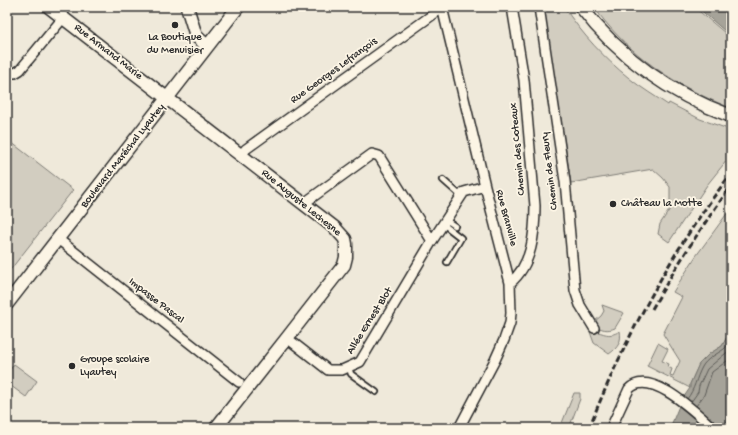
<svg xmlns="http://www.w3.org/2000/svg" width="738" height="435" font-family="'Gochi Hand',sans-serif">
<rect width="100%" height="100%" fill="#efe9da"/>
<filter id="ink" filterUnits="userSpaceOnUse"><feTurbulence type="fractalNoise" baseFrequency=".025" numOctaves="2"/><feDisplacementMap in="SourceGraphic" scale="8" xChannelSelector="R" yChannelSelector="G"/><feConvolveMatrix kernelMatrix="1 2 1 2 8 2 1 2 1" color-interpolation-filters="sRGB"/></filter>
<g filter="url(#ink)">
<path fill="#d2cdc0" stroke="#7e7c76" d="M 543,7 L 564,7 C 582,34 604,58 629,78 C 641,88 655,96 668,105 L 669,103 L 700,119 L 731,130 L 731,155 L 707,185 L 669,242 L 658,234 L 660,224 L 670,209 L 670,187 L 663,178 L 653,169 L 571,183 Z
M 594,7 L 694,7 L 725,33 L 731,43 L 731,108 C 678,88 627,54 594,7 Z
M 7,139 L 73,190 L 7,274 Z
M 731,208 L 731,333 L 727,337 L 722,346 L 709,354 L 699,364 L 690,384 L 690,388 L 647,366 L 658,343 L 668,349 L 662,361 L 669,364 L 668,367 L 672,369 L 670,375 L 673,376 L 680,361 L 663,334 L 682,297 L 673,292 L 696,256 Z
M 602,305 L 624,313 L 615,328 C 608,331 601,330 595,325 L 595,321 L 601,316 L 604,311 Z
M 591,331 C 603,331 607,339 620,331 C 622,341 618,348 609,354 L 594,343 L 590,332 Z
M 14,364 L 37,381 L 26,397 L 7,383 L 7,374 Z
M 574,393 L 580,393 L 580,399 L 569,428 L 560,428 Z"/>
<path fill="#a6a399" stroke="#75736d" d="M 697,7 L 731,7 L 731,40 L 726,32 Z
M 731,333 L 731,428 L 670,428 L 681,401 L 690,388 L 690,384 L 699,364 L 709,354 L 722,346 L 727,337 Z"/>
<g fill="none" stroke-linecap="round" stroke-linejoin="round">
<path stroke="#5c5b57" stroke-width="1" d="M 687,399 C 695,389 696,378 702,367 C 706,359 717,354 724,349 C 727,347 729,342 731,339
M 691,402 L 698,392 L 699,386 L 707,369 L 731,349
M 696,406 L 704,395 L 712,372 L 731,358"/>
<defs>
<path id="lane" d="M 443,180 L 461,196
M 446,220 L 455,226
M 443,224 L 461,238 L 447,262
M 349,368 L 351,374 L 376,392"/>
<path id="street" d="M 442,7 L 485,186 L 510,283 L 511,313 L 510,323 L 504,340 L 495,360 L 459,428
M 539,7 L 565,181 L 575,290 L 580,305 L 594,328
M 7,73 L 15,73 L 20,70 L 63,18
M 241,155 L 246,149 L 442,8
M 58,239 L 239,382
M 432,241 L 464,192 L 485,186
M 510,283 C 532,265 535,233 535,206 L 524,80 L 512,7
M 287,338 L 328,370 L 342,370 L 360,362 L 432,241 L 379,156 L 372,154 L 303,204
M 611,428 L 629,389 C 650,367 697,414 713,428"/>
<path id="secondary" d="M 49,7 L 335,228 L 345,239 L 346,244 L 346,257 L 344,265 L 287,338 L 216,428
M 187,7 L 196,36 L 207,46
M 581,7 C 620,58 671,94 731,116
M 7,304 L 238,7"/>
</defs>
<use href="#lane" stroke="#2b2b2b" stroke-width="8"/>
<use href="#street" stroke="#2b2b2b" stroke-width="12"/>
<use href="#secondary" stroke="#2b2b2b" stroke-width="15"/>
<use href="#lane" stroke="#fcf5e5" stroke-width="4.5"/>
<use href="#street" stroke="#fcf5e5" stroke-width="9"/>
<use href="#secondary" stroke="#fcf5e5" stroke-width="12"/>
<path stroke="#2b2b2b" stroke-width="3" stroke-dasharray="6 3" stroke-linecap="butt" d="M 652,309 C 676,266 702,226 731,186
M 589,428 C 624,340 673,248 731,174"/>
</g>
</g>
<g fill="#2b2b2b" stroke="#fcf5e5" stroke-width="1.5">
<circle cx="175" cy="25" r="4"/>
<circle cx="613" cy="204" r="4"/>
<circle cx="72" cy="366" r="4"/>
</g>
<g text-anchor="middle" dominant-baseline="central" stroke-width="3.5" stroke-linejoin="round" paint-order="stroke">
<g font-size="11" fill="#2b2b2b" stroke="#fcf5e5" text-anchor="start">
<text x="175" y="38" text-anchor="middle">La Boutique<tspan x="175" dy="13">du Menuisier</tspan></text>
<text x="621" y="204">Château la Motte</text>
<text x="80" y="360">Groupe scolaire<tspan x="80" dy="13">Lyautey</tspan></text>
</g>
<g font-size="11" fill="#2b2b2b" stroke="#fcf5e5">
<text transform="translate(108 52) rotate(38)">Rue Armand Marie</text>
<text transform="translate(334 71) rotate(-36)">Rue Georges Lefrançois</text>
<text transform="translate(518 149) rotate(-95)">Chemin des Coteaux</text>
<text transform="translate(123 156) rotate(-52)">Boulevard Maréchal Lyautey</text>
<text transform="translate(550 171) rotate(-97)">Chemin de Fleury</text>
<text transform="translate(301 203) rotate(39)">Rue Auguste Lechesne</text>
<text transform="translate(506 218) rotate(75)">Rue Branville</text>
<text transform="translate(156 301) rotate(38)">Impasse Pascal</text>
<text transform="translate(370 321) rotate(-58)">Allée Ernest Blot</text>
</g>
</g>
<rect width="738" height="435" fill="none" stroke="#fcf5e5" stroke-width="24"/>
<rect x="12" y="12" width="714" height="411" fill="none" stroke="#2b2b2b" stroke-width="1.5" filter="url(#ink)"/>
</svg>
